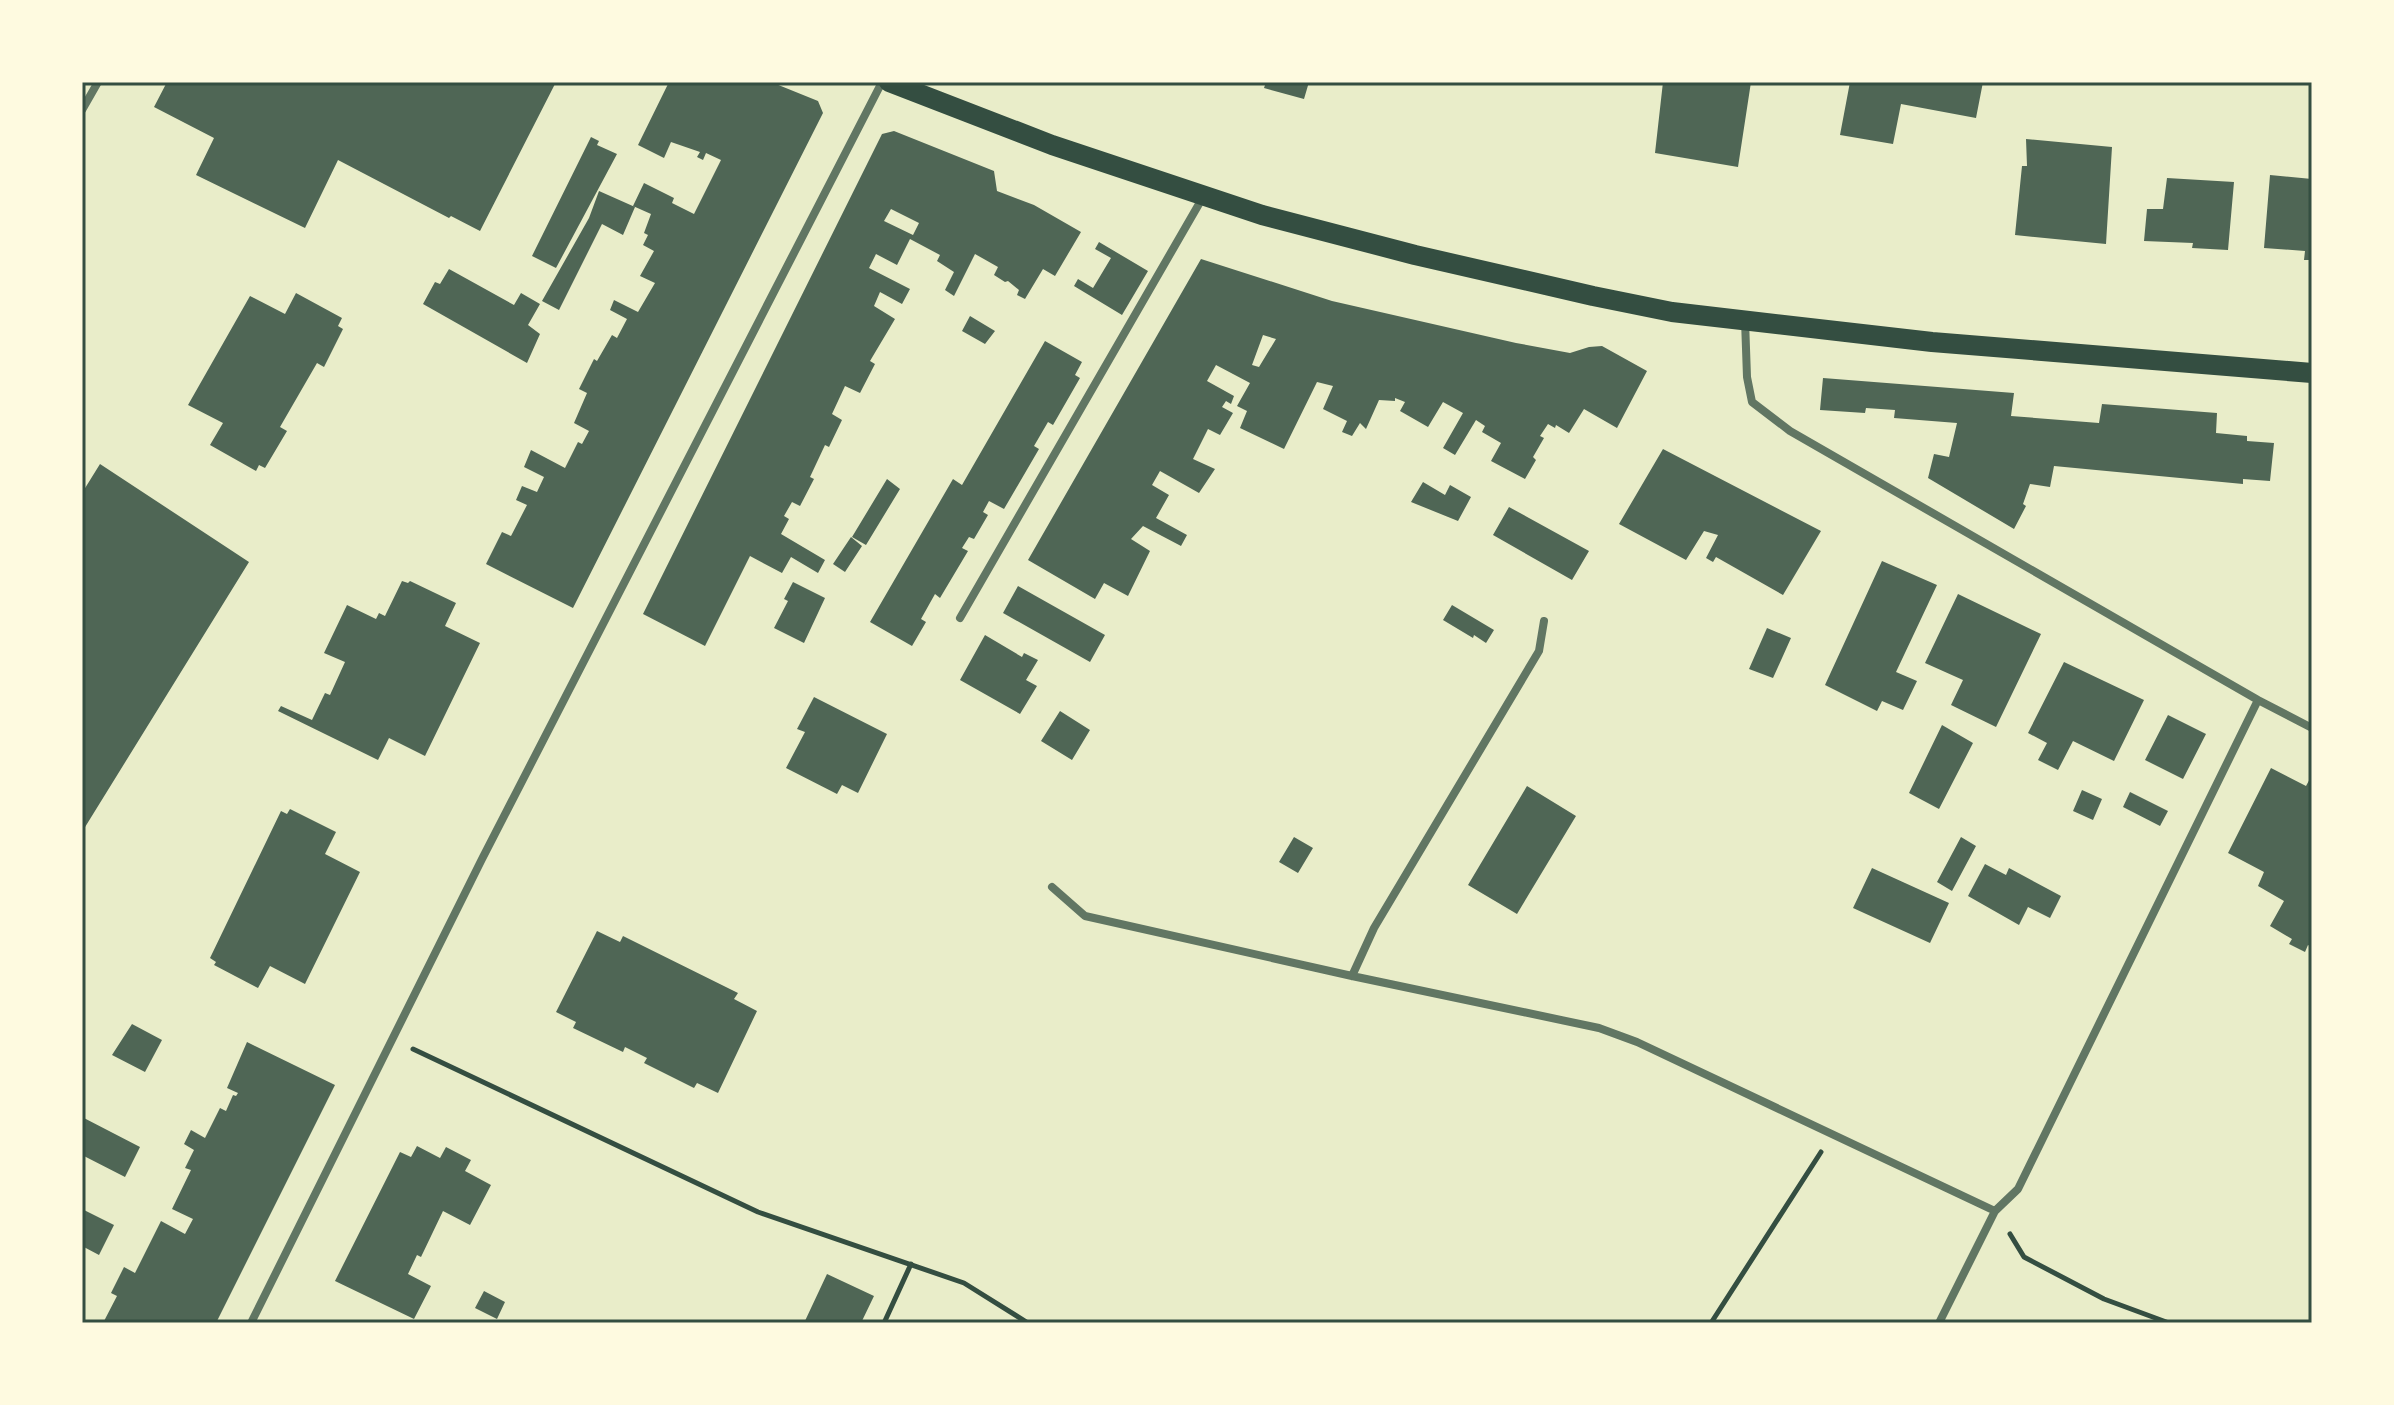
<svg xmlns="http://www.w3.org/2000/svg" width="2394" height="1405" font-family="'Varela Round',sans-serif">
<rect width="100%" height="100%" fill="#e9edc9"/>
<path fill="#4f6655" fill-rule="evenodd" d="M 167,82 L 556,82 L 480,231 L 451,216 L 449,218 L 338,160 L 305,228 L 196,175 L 214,138 L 154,107 Z
M 669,82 L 771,82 L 818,101 L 823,113 L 573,608 L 486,564 L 502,532 L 511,536 L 527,505 L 516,500 L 522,486 L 537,492 L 544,477 L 524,467 L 531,450 L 565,468 L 578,442 L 582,444 L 589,431 L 574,423 L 587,393 L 579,389 L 594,359 L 597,361 L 612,335 L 617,338 L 627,319 L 610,310 L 614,300 L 638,312 L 655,283 L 640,276 L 654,251 L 643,245 L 648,235 L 644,233 L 651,214 L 633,206 L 644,183 L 674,198 L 672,203 L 694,214 L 721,160 L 706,153 L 703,160 L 697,157 L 700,152 L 671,142 L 664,158 L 638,145 Z
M 1266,82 L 1309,82 L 1304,99 L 1264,88 Z
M 1663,82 L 1751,82 L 1738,167 L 1655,153 Z
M 1850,82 L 1983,82 L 1976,118 L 1901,104 L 1893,144 L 1840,135 Z
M 894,131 L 994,171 L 997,191 L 1034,205 L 1081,232 L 1055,276 L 1043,269 L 1025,299 L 1017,295 L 1019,290 L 1008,281 L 1005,282 L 994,275 L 998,267 L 975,254 L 954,296 L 945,290 L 954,272 L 937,261 L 940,255 L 910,239 L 897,265 L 876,254 L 869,268 L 910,289 L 902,304 L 880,292 L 874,306 L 895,319 L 870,361 L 875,364 L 860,393 L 845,386 L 832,414 L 842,420 L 829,447 L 825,445 L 810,477 L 814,479 L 800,506 L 792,502 L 784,516 L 789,519 L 781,534 L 825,560 L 818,573 L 791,557 L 782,573 L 750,556 L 705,646 L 643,614 L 882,134 ZM 891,209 L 919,223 L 913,235 L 884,221 Z
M 591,137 L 599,141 L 597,145 L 617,154 L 556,268 L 532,256 Z
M 2026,139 L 2112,147 L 2106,244 L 2015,235 L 2022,166 L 2027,166 Z
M 2270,175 L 2312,179 L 2312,260 L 2304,260 L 2305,251 L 2264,248 Z
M 2167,178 L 2234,182 L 2228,250 L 2192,248 L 2193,243 L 2144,241 L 2147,209 L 2163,209 Z
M 599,191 L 635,207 L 623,235 L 602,224 L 559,310 L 542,301 L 589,218 Z
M 1099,242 L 1148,271 L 1122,315 L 1074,286 L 1078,279 L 1093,288 L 1111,258 L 1095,249 Z
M 1201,259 L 1332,301 L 1516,343 L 1570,353 L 1589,347 L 1602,346 L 1647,371 L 1617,428 L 1584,409 L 1569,433 L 1556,425 L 1555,428 L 1548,424 L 1540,436 L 1544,438 L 1533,457 L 1536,460 L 1525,479 L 1491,461 L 1501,443 L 1482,432 L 1485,426 L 1476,420 L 1455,455 L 1443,448 L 1463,413 L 1443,402 L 1428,427 L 1400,411 L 1405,402 L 1395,398 L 1395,401 L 1379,400 L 1366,429 L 1360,423 L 1352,436 L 1342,432 L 1347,421 L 1323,409 L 1333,386 L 1317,382 L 1284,449 L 1240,428 L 1247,411 L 1237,406 L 1250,383 L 1216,365 L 1207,381 L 1234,396 L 1231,404 L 1226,401 L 1222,407 L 1233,413 L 1220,435 L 1208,429 L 1193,459 L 1215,469 L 1199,493 L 1160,471 L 1152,485 L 1169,495 L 1156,518 L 1187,535 L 1181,546 L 1143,526 L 1131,539 L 1150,551 L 1128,596 L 1104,583 L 1095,599 L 1028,560 ZM 1263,335 L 1276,339 L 1259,367 L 1252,365 Z
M 449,269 L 514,305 L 521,293 L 540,304 L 528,325 L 540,334 L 527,363 L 423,304 L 435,282 L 440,284 Z
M 296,293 L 342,318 L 338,326 L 343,329 L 324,367 L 317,363 L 280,427 L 287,431 L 265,468 L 259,465 L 256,471 L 210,445 L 223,423 L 188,405 L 250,296 L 285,314 Z
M 970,316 L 995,331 L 985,344 L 962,331 Z
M 1045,341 L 1082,362 L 1075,375 L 1080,378 L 1053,425 L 1048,422 L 1034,446 L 1039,449 L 1004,509 L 989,501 L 983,512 L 988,515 L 974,539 L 969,537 L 962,548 L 968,551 L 940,598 L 935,594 L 921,619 L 926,622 L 912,646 L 870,622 L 953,479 L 962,485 Z
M 1823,378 L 2014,393 L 2011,416 L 2099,423 L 2102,404 L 2217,413 L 2216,433 L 2247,436 L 2247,441 L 2274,443 L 2270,481 L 2243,479 L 2243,484 L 2054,466 L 2050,487 L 2030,484 L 2023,504 L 2026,506 L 2014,529 L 1928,478 L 1934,454 L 1949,457 L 1957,423 L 1894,418 L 1895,410 L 1866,408 L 1865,413 L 1820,410 Z
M 1663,449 L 1821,531 L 1783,595 L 1716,557 L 1713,562 L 1706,558 L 1718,535 L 1704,531 L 1686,560 L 1619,524 Z
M 100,464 L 249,562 L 82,832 L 82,493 Z
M 887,479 L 900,489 L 866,545 L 852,537 Z
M 1423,482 L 1445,495 L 1450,485 L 1471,497 L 1458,521 L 1411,502 Z
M 1509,507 L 1589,551 L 1572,580 L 1493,535 Z
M 851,537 L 862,546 L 845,572 L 833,564 Z
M 1882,561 L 1937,585 L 1896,672 L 1917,681 L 1903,710 L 1882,701 L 1877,711 L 1825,685 Z
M 402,581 L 408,583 L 410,581 L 456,603 L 445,626 L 480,643 L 425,756 L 389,738 L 378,760 L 278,711 L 281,706 L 312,720 L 325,693 L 330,695 L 345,662 L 324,653 L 347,605 L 376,619 L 379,613 L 385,616 Z
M 793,582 L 825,598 L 804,643 L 774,628 L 788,601 L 784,599 Z
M 1018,586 L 1105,635 L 1090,662 L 1003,613 Z
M 1958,594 L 2041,634 L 1996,727 L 1951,705 L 1963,680 L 1925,663 Z
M 1452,605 L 1494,630 L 1486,643 L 1474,635 L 1473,638 L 1443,620 Z
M 1767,628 L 1791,638 L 1773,678 L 1749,669 Z
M 985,635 L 1022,657 L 1024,653 L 1038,660 L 1026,680 L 1037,686 L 1020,714 L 960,680 Z
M 2064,662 L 2144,700 L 2114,761 L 2073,741 L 2058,770 L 2038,760 L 2047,743 L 2028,733 Z
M 814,697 L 887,734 L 858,793 L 842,785 L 837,794 L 786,768 L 805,732 L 797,729 Z
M 1060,711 L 1090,730 L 1072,760 L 1041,741 Z
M 2168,715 L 2206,734 L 2183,779 L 2145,760 Z
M 1942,725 L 1973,743 L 1939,809 L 1909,793 Z
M 2271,768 L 2306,786 L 2312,775 L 2312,947 L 2308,945 L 2305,952 L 2289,944 L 2292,939 L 2270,926 L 2284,901 L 2258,886 L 2264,872 L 2228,853 Z
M 1527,786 L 1576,816 L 1517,914 L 1468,885 Z
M 2082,790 L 2102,799 L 2093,820 L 2073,811 Z
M 2130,792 L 2168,811 L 2160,826 L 2123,807 Z
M 290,809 L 336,832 L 325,854 L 360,872 L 305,984 L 270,966 L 258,988 L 214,965 L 216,962 L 210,958 L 281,811 L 287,814 Z
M 1294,837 L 1313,848 L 1298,873 L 1279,862 Z
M 1961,837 L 1976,846 L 1952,891 L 1937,882 Z
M 1985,864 L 2006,875 L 2009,868 L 2061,896 L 2050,918 L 2028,907 L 2019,925 L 1968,896 Z
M 1872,868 L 1949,903 L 1930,943 L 1853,908 Z
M 597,931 L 620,942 L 623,936 L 738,993 L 734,999 L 757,1011 L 718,1093 L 697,1083 L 694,1088 L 644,1063 L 647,1058 L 625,1047 L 623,1052 L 573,1028 L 576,1022 L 556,1012 Z
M 132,1024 L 162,1040 L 145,1072 L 112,1055 Z
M 247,1042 L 335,1085 L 216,1323 L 103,1323 L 117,1296 L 111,1293 L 124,1267 L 135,1273 L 161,1221 L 185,1234 L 193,1219 L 172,1209 L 191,1170 L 185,1168 L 194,1150 L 184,1144 L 191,1130 L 205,1138 L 220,1108 L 226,1111 L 233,1095 L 236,1096 L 238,1093 L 227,1088 Z
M 82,1117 L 140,1147 L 125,1177 L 82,1155 Z
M 417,1146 L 440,1158 L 446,1147 L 471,1160 L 465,1171 L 491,1185 L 470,1225 L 443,1211 L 421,1257 L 417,1255 L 408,1274 L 431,1286 L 414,1319 L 335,1281 L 400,1152 L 411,1157 Z
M 82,1209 L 114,1225 L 99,1255 L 82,1246 Z
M 827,1274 L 874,1296 L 861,1323 L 804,1323 Z
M 484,1291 L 505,1302 L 497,1319 L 475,1308 Z"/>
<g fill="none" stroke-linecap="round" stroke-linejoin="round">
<path stroke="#344e41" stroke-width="5" d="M 413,1049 L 758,1212 L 964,1283 L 1028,1323
M 2010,1234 L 2024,1257 L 2104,1299 L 2169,1323
M 884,1323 L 911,1264
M 1711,1323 L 1821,1152"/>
<path stroke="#617663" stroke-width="8" d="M 82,110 L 98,82
M 1745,320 L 1747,377 L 1752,402 L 1790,431 L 2258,700 L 2312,728
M 960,618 L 1203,197
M 1052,887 L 1085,916 L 1352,976 L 1599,1028 L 1637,1042 L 1995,1211 L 2018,1189 L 2258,700
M 1352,976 L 1374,928 L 1539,651 L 1544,621
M 251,1323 L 482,859 L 882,82
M 1939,1323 L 1995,1211"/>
<path stroke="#344e41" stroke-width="20" d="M 889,82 L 1052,145 L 1262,215 L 1415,255 L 1593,296 L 1672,312 L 1932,342 L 2312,373"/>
</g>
<rect width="2394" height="1405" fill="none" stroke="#fefae0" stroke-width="168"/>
<rect x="84" y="84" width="2226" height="1237" fill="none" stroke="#344e41" stroke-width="3"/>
</svg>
